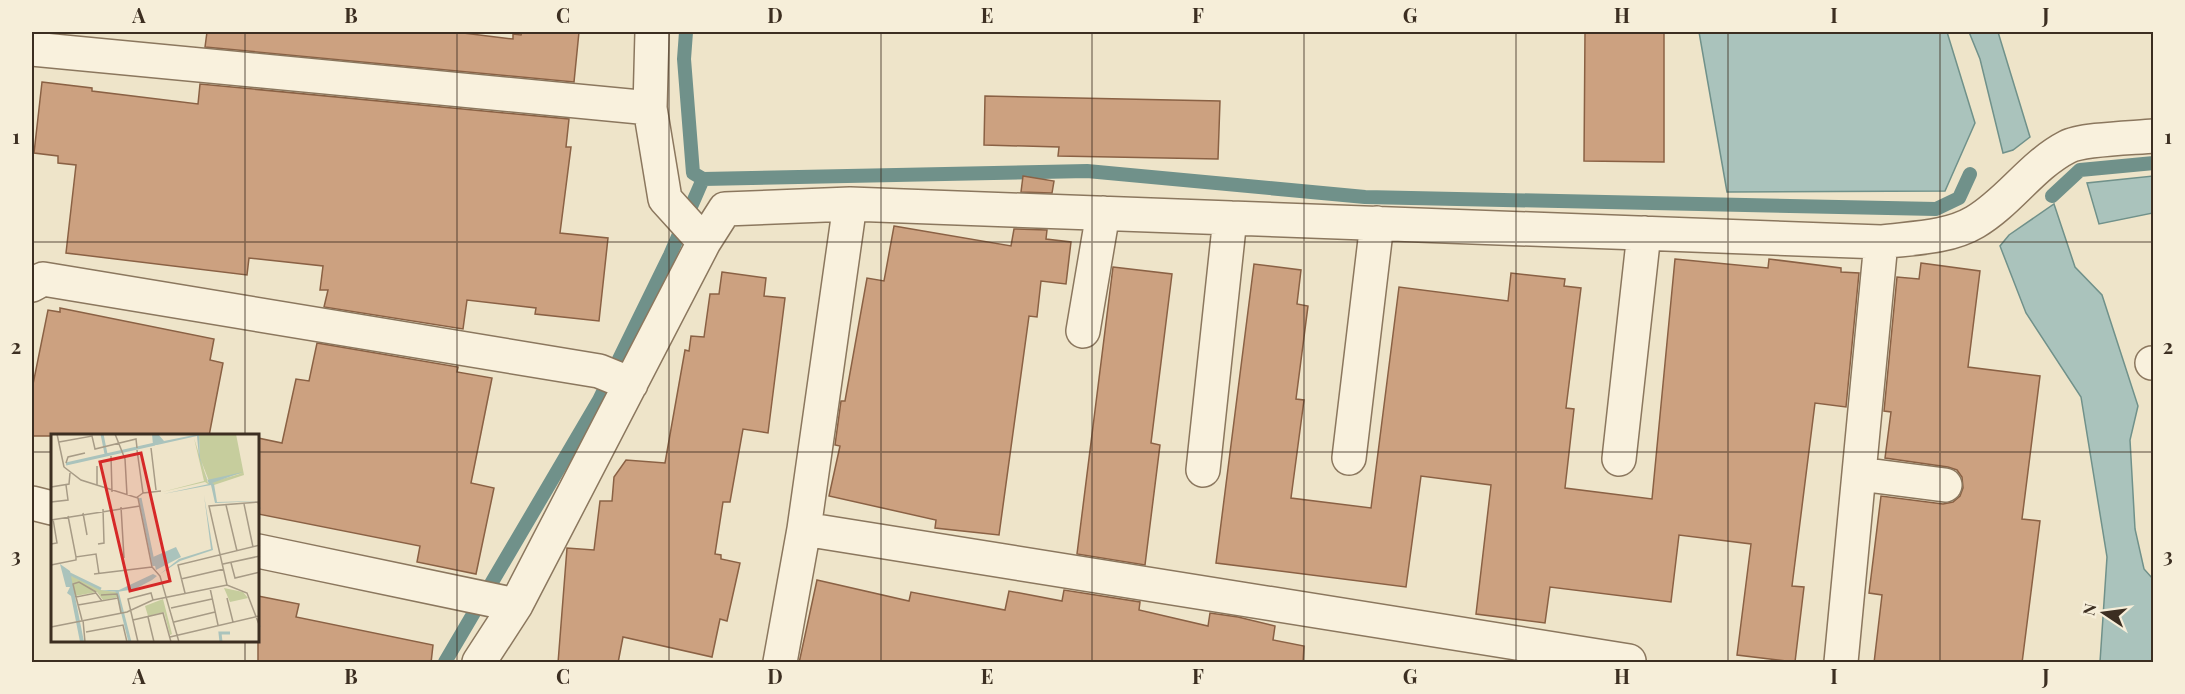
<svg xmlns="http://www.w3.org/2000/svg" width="2185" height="694" font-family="'Playfair Display',serif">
<rect width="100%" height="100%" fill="#eee4c9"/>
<path fill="#aac3bc" stroke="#70918a" stroke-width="1.5" d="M 1699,32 L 1947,32 L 1975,123 L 1945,191 L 1727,192 Z
M 1969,32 L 1998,32 L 2030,137 L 2013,150 L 2003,153 L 1980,59 Z
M 2153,176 L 2153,213 L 2099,224 L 2087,183 Z
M 2054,204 L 2075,267 L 2102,295 L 2138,406 L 2130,440 L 2135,529 L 2144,569 L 2153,579 L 2153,662 L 2100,662 L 2107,557 L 2081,397 L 2026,313 L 2000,246 L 2009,235 Z"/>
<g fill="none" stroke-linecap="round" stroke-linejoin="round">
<path stroke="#70918a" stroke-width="14" d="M 686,32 L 684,59 L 693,173 L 703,179 L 1087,171 L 1365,197 L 1936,209 L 1959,198 L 1970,174
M 2052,196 L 2080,170 L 2154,163
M 445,662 L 599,400 L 670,255 L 703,179"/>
</g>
<path fill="#cca180" stroke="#8a6144" stroke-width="1.5" d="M 207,32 L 455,32 L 513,39 L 513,34 L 521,35 L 522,32 L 579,32 L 574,82 L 205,47 Z
M 1585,32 L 1664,32 L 1664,162 L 1584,161 Z
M 42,82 L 92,88 L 92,91 L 198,104 L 200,84 L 569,119 L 566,147 L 571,147 L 560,233 L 608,238 L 599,321 L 535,314 L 536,308 L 467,300 L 463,329 L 324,307 L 328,290 L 320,290 L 323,266 L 249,258 L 247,275 L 66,253 L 76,165 L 58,163 L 58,156 L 34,153 Z
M 985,96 L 1220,101 L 1218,159 L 1058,156 L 1059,147 L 984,145 Z
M 1023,176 L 1054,181 L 1052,193 L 1021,192 Z
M 894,226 L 1011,246 L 1014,229 L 1047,230 L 1046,239 L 1071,242 L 1066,284 L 1041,281 L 1037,317 L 1029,316 L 999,535 L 935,528 L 936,520 L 829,496 L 840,446 L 835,445 L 841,401 L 845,401 L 867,278 L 884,281 Z
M 1675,259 L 1768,268 L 1769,259 L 1841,268 L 1841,272 L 1859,273 L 1846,407 L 1815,403 L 1792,586 L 1804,587 L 1795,662 L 1737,655 L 1751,544 L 1679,535 L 1671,602 L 1550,587 L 1545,623 L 1476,614 L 1491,485 L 1421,476 L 1406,587 L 1216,563 L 1254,264 L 1301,270 L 1297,304 L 1308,306 L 1296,399 L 1304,400 L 1291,498 L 1371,508 L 1399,287 L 1508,301 L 1511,273 L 1565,279 L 1564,286 L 1581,288 L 1566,408 L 1574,409 L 1565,488 L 1652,499 Z
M 1921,263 L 1980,271 L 1968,367 L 2040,376 L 2022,519 L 2040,521 L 2022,663 L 1874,663 L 1882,595 L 1869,593 L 1881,496 L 1943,504 L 1953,502 L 1960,496 L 1963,488 L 1962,477 L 1957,470 L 1948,467 L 1885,458 L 1891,412 L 1884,411 L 1897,277 L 1919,279 Z
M 1113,267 L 1172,274 L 1151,443 L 1160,445 L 1145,565 L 1077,554 Z
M 722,272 L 766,278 L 764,296 L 785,298 L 768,433 L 743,429 L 730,502 L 723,502 L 715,554 L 721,555 L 721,559 L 740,563 L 727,621 L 720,619 L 712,657 L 623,637 L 618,663 L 558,663 L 567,548 L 594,550 L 600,501 L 612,501 L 614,477 L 626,460 L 665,463 L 685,350 L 689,351 L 691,336 L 704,337 L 710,294 L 719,294 Z
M 60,308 L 214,339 L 210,360 L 223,363 L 209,436 L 32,436 L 32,389 L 48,310 L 60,312 Z
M 317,343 L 458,367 L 457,372 L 492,378 L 471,483 L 494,488 L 476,574 L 417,562 L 420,546 L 258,514 L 258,438 L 282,443 L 296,379 L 309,381 Z
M 817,580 L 909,601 L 911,592 L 1005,610 L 1009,591 L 1062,601 L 1064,590 L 1140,602 L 1139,610 L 1208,626 L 1210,613 L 1238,617 L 1275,626 L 1273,640 L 1304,646 L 1303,663 L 799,663 Z
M 258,596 L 299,604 L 296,617 L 433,645 L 431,663 L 258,663 Z"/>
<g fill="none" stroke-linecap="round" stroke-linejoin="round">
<defs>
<path id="minor" d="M 32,49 L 650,108 L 665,199 L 704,242
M 650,108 L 652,32
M 32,285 L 43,279 L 599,371 L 631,384
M 1083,331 L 1103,213
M 2152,363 L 2154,363
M 1349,458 L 1377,223
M 1619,459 L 1644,233
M 1203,470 L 1230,218
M 1859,474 L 1945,485
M 32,503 L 52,508
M 804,529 L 1629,661
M 258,551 L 516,605
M 479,662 L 516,605 L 704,242 L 725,209 L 850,204 L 1881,242 C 1912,238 1948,238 1975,222 C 2009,202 2032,165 2067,147 C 2082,139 2134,138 2154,136
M 780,662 L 804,529 L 850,204
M 1841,662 L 1881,242"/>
</defs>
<use href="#minor" stroke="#8b775e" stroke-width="36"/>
<use href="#minor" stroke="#f9f1dd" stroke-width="33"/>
</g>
<path fill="none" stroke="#3c2e21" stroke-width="1.5" stroke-opacity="0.55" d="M 245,32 L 245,436M 457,32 L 457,662M 669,32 L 669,662M 881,32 L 881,662M 1092,32 L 1092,662M 1304,32 L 1304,662M 1516,32 L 1516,662M 1728,32 L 1728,662M 1940,32 L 1940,662M 32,242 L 2154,242M 32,452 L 52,452M 258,452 L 2154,452M 245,642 L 245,662"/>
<g transform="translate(51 434)">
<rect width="208" height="208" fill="#eee4c9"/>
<path d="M 185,0 L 193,41 L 163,51 L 157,50 L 154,48 L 111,58 L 153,47 L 143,4 L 157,49 L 192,39 L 158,47 L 149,24 L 148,1 ZM 17,140 L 50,156 L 66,158 L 68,163 L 52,166 L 46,158 L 24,162 ZM 173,154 L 192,158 L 197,164 L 179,168 ZM 112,165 L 121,200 L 119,201 L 113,178 L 97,182 L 94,172 Z" fill="#c6cd9d"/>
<path d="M 101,0 L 107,0 L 113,7 L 148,0 L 149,24 L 156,46 L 192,38 L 161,49 L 163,50 L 166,68 L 208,67 L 164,69 L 160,51 L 112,60 L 158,50 L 148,23 L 146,2 L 106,11 L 102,11 ZM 153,61 L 162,116 L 129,127 L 109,140 L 128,125 L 160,115 ZM 125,113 L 130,123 L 105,136 L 102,123 ZM 9,130 L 19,137 L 33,208 L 29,208 L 20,162 L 16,159 L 19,153 L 15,153 ZM 102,140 L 106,142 L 101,146 L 84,155 L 66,158 L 50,156 L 68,156 Z" fill="#aac3bc"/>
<path fill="none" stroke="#aac3bc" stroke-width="3" d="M 51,0 L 55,20M 15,30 L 104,10M 89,64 L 103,132M 17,139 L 50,155M 66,157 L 79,208M 170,208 L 169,199 L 179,199"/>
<path fill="none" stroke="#a79b86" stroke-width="1.5" d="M 6,0 L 13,33M 64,0 L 74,25 L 76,61M 8,8 L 41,2 L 44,15 L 85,5 L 86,14M 100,14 L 105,56M 60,22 L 61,58M 15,29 L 17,23 L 34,19M 13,33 L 30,46 L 87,64 L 101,133 L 109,142 L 128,208M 46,52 L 46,32M 0,53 L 18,50 L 19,39M 92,59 L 110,57M 85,64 L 92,59 L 86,16M 0,68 L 17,66 L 15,51M 193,70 L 202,113M 175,71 L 186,117M 70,73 L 73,124M 32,79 L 36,101M 17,82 L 25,123 L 45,120 L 48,140M 0,86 L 89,72M 0,110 L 6,109 L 2,85M 47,110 L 53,109 L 52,75M 180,129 L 184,144 L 209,138M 172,130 L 209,122M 0,131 L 25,126 L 25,123M 43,140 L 101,133M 130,145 L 173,135M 176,151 L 158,72 L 207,68 L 209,75M 159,154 L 167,191M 134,159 L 127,131 L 209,111M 50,161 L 66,160 L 67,164M 25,163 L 22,150 L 28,148 L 45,158M 176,164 L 182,188M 27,171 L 67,164 L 70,179M 120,174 L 161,165M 97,183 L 103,208M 31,186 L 25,163 L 45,159 L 51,167M 32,186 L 34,208M 82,186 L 112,179 L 120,208M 123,188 L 164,178M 0,193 L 76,178 L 102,166 L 176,151 L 196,159 L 209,193M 35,198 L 72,191 L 76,208M 119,203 L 208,182M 87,208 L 77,165 L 100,159 L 102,166"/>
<path fill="#d62828" fill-opacity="0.15" stroke="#d62828" stroke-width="3" d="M 90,19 L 119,147 L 79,157 L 49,28 Z"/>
<rect width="208" height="208" fill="none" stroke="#3c2e21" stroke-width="3"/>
</g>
<rect width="2185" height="694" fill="none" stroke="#f6eed9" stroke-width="66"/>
<g transform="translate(2104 613) rotate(283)" stroke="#f6eed9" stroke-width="4.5" paint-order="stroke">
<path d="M0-4.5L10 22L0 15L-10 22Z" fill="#3c2e21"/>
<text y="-9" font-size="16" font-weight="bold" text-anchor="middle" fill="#3c2e21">N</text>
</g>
<rect x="33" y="33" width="2119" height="628" fill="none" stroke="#3c2e21" stroke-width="2"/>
<g font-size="20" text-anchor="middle" font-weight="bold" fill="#3c2e21">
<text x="139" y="23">A</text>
<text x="351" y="23">B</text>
<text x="563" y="23">C</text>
<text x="775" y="23">D</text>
<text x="987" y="23">E</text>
<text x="1198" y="23">F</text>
<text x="1410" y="23">G</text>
<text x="1622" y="23">H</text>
<text x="1834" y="23">I</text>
<text x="2046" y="23">J</text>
<text x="16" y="144">1</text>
<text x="2168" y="144">1</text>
<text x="16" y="354">2</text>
<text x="2168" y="354">2</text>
<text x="16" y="563">3</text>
<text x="2168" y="563">3</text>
<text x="139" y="684">A</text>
<text x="351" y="684">B</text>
<text x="563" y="684">C</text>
<text x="775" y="684">D</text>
<text x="987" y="684">E</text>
<text x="1198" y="684">F</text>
<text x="1410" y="684">G</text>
<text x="1622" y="684">H</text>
<text x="1834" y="684">I</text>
<text x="2046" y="684">J</text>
</g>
</svg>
